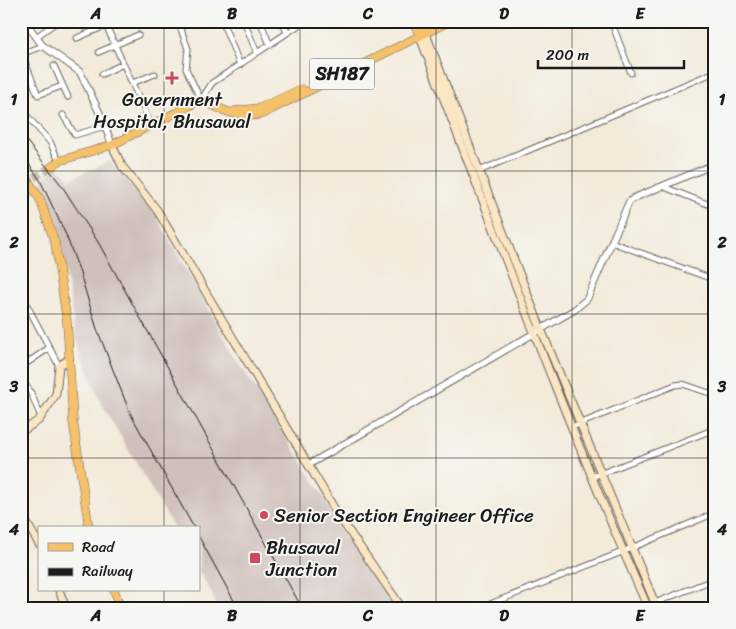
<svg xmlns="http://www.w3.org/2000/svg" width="736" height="629" font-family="Sriracha,sans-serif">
<rect width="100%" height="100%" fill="#f6f6f2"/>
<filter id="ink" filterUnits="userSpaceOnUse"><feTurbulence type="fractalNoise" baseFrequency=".02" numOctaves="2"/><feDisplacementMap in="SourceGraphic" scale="10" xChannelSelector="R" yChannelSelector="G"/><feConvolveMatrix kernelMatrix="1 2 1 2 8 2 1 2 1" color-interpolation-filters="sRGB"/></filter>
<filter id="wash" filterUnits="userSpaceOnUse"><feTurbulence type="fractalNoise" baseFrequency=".0096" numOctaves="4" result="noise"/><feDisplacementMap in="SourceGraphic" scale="20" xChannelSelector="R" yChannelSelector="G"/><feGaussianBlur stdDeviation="1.12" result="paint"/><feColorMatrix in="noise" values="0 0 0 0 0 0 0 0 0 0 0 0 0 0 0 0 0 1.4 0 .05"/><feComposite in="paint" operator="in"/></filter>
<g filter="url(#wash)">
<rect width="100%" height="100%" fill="#f3ead9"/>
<path fill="#cfc0bb" d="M 110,161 L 152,209 L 233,353 L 323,495 L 344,537 L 398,608 L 217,608 L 212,594 L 199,571 L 199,528 L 174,528 L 100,401 L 76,338 L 58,221 L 39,184 L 57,166 L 70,179 Z"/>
</g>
<g filter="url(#ink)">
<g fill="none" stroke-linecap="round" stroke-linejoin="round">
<path stroke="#c8c1b3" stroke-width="8" stroke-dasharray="8 4" stroke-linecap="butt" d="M 34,178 L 51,167"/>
<defs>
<path id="minor" d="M 104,21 L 151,125
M 178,21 L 188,49 L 186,69 L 201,100 L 212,83 L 305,21
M 222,21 L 240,65
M 244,21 L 257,53
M 260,21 L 270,45
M 282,21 L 287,33
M 611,21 L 631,73
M 711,21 L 715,33
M 36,37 L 58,21
M 77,38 L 105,26
M 99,52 L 138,35
M 21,54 L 43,46
M 22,54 L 38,95 L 62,86
M 54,66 L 68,97
M 102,74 L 123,64
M 132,83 L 155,74
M 21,109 L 50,142 L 59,161
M 63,115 L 75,135 L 105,126
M 479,171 L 715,72
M 664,187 L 715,207
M 611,242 L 715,280
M 21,294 L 59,366
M 21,367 L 49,348
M 21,378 L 31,393 L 41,417
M 572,427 L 675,385 L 683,384 L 715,395
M 592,477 L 715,429
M 652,604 L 715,579
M 480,608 L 622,552 L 715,513"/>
<path id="tertiary" d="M 25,21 L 42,45 L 80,72 L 102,118 L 112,145
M 21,244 L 26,226 L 24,194 L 29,181
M 308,465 L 574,310 L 587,299 L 629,202 L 634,198 L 715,164"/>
<path id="secondary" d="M 424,29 L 541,329 L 657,608
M 418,32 C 493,225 564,419 648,608
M 112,145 L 122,166 L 157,210 L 340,518 L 402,608
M 21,432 L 39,420 L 56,394 L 59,366 L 69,359
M 21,513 L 39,544
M 59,590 L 66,608"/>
<path id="primary" d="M 413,21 L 418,32
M 421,21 L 424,28
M 235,111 L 260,108 L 302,89
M 51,167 L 59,161 L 112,145 L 201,100 C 220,109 240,120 262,114 L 450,21
M 21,170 L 40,199 L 55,243 L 67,322 L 73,421 L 89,528
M 114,590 L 121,608"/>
</defs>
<use href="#minor" stroke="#67645e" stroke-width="7"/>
<use href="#tertiary" stroke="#67645e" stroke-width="8"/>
<use href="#secondary" stroke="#67645e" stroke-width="9"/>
<use href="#primary" stroke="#67645e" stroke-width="9"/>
<use href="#minor" stroke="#fff" stroke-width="5"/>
<use href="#tertiary" stroke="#fff" stroke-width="6"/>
<use href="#secondary" stroke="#fbe6c4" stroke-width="7"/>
<use href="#primary" stroke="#f5c16b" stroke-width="8"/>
<path stroke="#1c1c1c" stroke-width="1" d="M 21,134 L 62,186 L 98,242 L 302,608
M 21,152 L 40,180 L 66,235 L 79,270 L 97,329 L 130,413 L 194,528
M 199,537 L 238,608"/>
</g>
</g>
<path fill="none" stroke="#1c1c1c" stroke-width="1" stroke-opacity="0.55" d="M 164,21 L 164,528M 300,21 L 300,608M 436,21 L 436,608M 572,21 L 572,608M 21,171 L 715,171M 21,314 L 715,314M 21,458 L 715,458M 164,590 L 164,608"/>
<g fill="#d1495b" stroke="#f6f6f2" stroke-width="2">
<path d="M169.5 70.5h5v5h5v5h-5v5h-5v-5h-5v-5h5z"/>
<circle cx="264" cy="515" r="5"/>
<rect x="249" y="552" width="12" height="12" rx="2.5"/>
</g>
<g text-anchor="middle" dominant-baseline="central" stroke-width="4" stroke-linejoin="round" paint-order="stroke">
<rect fill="#f6f6f2" stroke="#5d5d5c" stroke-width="1" x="309.5" y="58.5" width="65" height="31" rx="4"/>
<g font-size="18" font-weight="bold" fill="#1c1c1c">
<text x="342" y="74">SH187</text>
</g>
<g font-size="19" fill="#1c1c1c" stroke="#f6f6f2" text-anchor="start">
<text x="172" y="99" text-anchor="middle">Government<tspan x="172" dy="22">Hospital, Bhusawal</tspan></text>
<text x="274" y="515">Senior Section Engineer Office</text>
<text x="266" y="547">Bhusaval<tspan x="266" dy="22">Junction</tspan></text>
</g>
</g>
<rect width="736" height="629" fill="none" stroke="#f6f6f2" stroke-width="55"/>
<rect x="38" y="526" width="162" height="65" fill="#f6f6f2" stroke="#9f9f9c"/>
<rect x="48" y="543" width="25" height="8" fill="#f5c16b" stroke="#9f9f9c"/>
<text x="82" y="552" font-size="15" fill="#1c1c1c">Road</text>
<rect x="48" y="568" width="25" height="8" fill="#1c1c1c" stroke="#9f9f9c"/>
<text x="82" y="576" font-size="15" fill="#1c1c1c">Railway</text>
<path d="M538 60v8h146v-8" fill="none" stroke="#1c1c1c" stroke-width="2.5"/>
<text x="546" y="60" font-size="15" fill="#1c1c1c" stroke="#f6f6f2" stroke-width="4" paint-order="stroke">200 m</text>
<rect x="28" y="28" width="680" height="574" fill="none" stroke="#1c1c1c" stroke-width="2"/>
<g font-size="16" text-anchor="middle" font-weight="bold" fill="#1c1c1c">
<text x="96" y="19">A</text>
<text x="232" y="19">B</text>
<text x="368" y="19">C</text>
<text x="504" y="19">D</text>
<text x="640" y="19">E</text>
<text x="14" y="105">1</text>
<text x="722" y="105">1</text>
<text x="14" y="248">2</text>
<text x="722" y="248">2</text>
<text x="14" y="392">3</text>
<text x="722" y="392">3</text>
<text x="14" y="535">4</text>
<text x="722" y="535">4</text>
<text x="96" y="621">A</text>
<text x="232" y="621">B</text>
<text x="368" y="621">C</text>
<text x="504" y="621">D</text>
<text x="640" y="621">E</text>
</g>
</svg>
